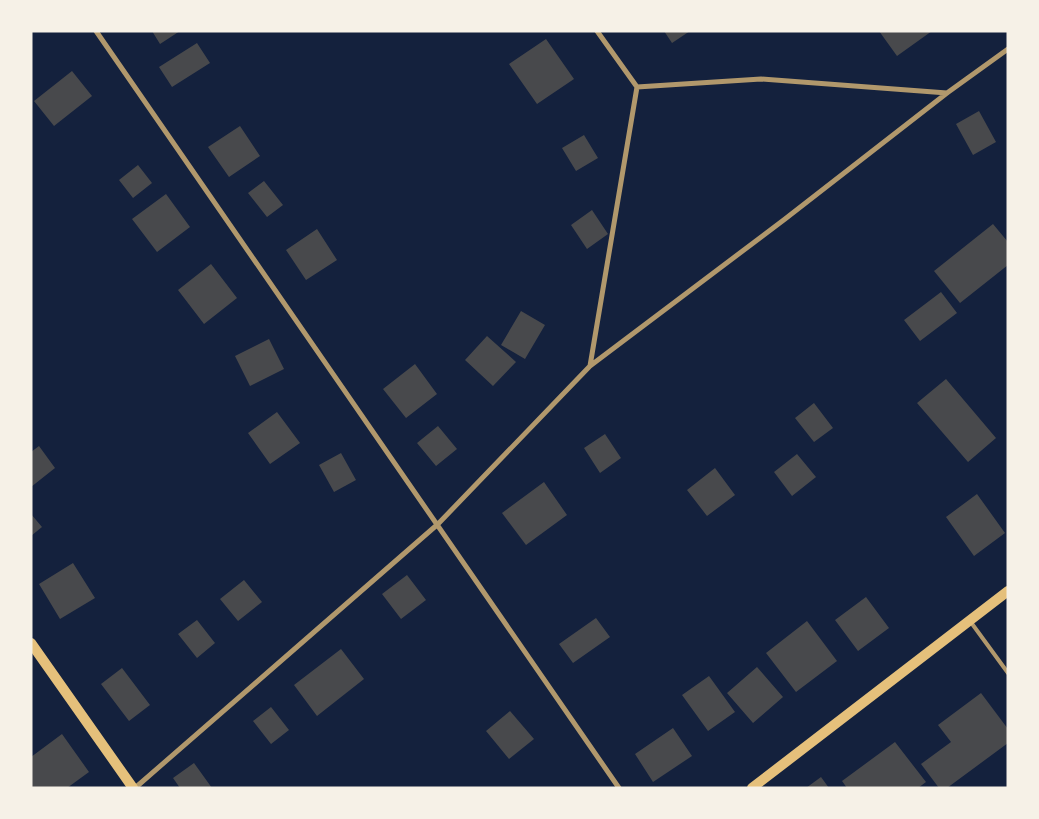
<svg xmlns="http://www.w3.org/2000/svg" width="1039" height="819" font-family="Helvetica,sans-serif">
<rect width="100%" height="100%" fill="#14213d"/>
<path fill="#48494c" d="M 152,31 L 180,31 L 160,44 Z
M 664,31 L 690,31 L 672,43 Z
M 879,31 L 932,31 L 897,56 Z
M 546,39 L 574,79 L 537,104 L 509,64 Z
M 197,43 L 210,63 L 172,87 L 159,67 Z
M 72,71 L 92,96 L 54,126 L 34,101 Z
M 979,111 L 996,142 L 973,155 L 956,124 Z
M 240,126 L 260,156 L 229,177 L 208,147 Z
M 584,135 L 598,158 L 576,171 L 562,148 Z
M 138,165 L 152,183 L 133,198 L 119,180 Z
M 264,181 L 283,205 L 267,217 L 248,193 Z
M 166,194 L 190,227 L 157,252 L 132,219 Z
M 592,210 L 608,234 L 587,249 L 571,225 Z
M 993,224 L 1008,242 L 1008,265 L 960,303 L 934,271 Z
M 317,229 L 337,260 L 306,280 L 286,250 Z
M 211,264 L 237,298 L 204,324 L 178,290 Z
M 941,292 L 957,313 L 920,341 L 904,320 Z
M 521,311 L 545,325 L 525,359 L 501,345 Z
M 487,336 L 516,362 L 493,386 L 465,360 Z
M 269,339 L 284,369 L 250,386 L 235,356 Z
M 415,364 L 437,394 L 406,418 L 383,389 Z
M 946,379 L 996,438 L 968,462 L 917,403 Z
M 814,403 L 833,428 L 814,442 L 795,418 Z
M 277,412 L 300,443 L 270,464 L 248,433 Z
M 438,426 L 457,449 L 436,466 L 417,443 Z
M 605,434 L 621,458 L 600,473 L 584,448 Z
M 39,446 L 55,468 L 31,487 L 31,452 Z
M 341,453 L 356,480 L 334,492 L 319,465 Z
M 797,454 L 816,477 L 792,496 L 774,472 Z
M 715,468 L 735,495 L 707,516 L 687,490 Z
M 544,482 L 567,515 L 526,545 L 502,513 Z
M 977,494 L 1005,533 L 974,556 L 946,517 Z
M 31,514 L 42,527 L 31,536 Z
M 73,563 L 95,598 L 60,619 L 39,584 Z
M 407,575 L 426,600 L 401,619 L 382,594 Z
M 244,580 L 262,602 L 238,621 L 220,599 Z
M 866,597 L 889,628 L 858,651 L 835,620 Z
M 596,618 L 610,637 L 573,663 L 559,644 Z
M 197,620 L 215,643 L 197,658 L 178,634 Z
M 807,621 L 837,661 L 796,692 L 766,653 Z
M 341,649 L 364,679 L 317,716 L 294,685 Z
M 757,667 L 783,697 L 753,723 L 727,693 Z
M 122,668 L 150,705 L 129,721 L 101,684 Z
M 709,676 L 735,712 L 708,731 L 682,695 Z
M 981,693 L 1008,729 L 1008,743 L 947,788 L 939,788 L 921,764 L 951,742 L 938,725 Z
M 271,707 L 289,730 L 271,744 L 253,721 Z
M 510,711 L 534,739 L 509,759 L 486,731 Z
M 673,728 L 692,756 L 653,782 L 635,754 Z
M 62,734 L 89,772 L 67,788 L 31,788 L 31,757 Z
M 895,742 L 926,782 L 918,788 L 847,788 L 842,781 Z
M 194,763 L 212,788 L 180,788 L 173,778 Z
M 821,777 L 829,788 L 806,788 Z"/>
<g fill="none" stroke-linecap="round" stroke-linejoin="round">
<path stroke="#b1986c" stroke-width="4" d="M 970,621 L 1008,673"/>
<path stroke="#b1986c" stroke-width="5" d="M 96,31 L 619,788
M 597,31 L 637,87 L 761,79 L 947,93
M 590,366 L 637,87
M 135,788 L 438,524 L 590,366 L 785,219 L 947,93 L 1008,49"/>
<path stroke="#e5c07b" stroke-width="10" d="M 31,643 L 133,788
M 752,788 L 1008,591"/>
</g>
<rect width="1039" height="819" fill="none" stroke="#f6f1e7" stroke-width="65"/>
</svg>
